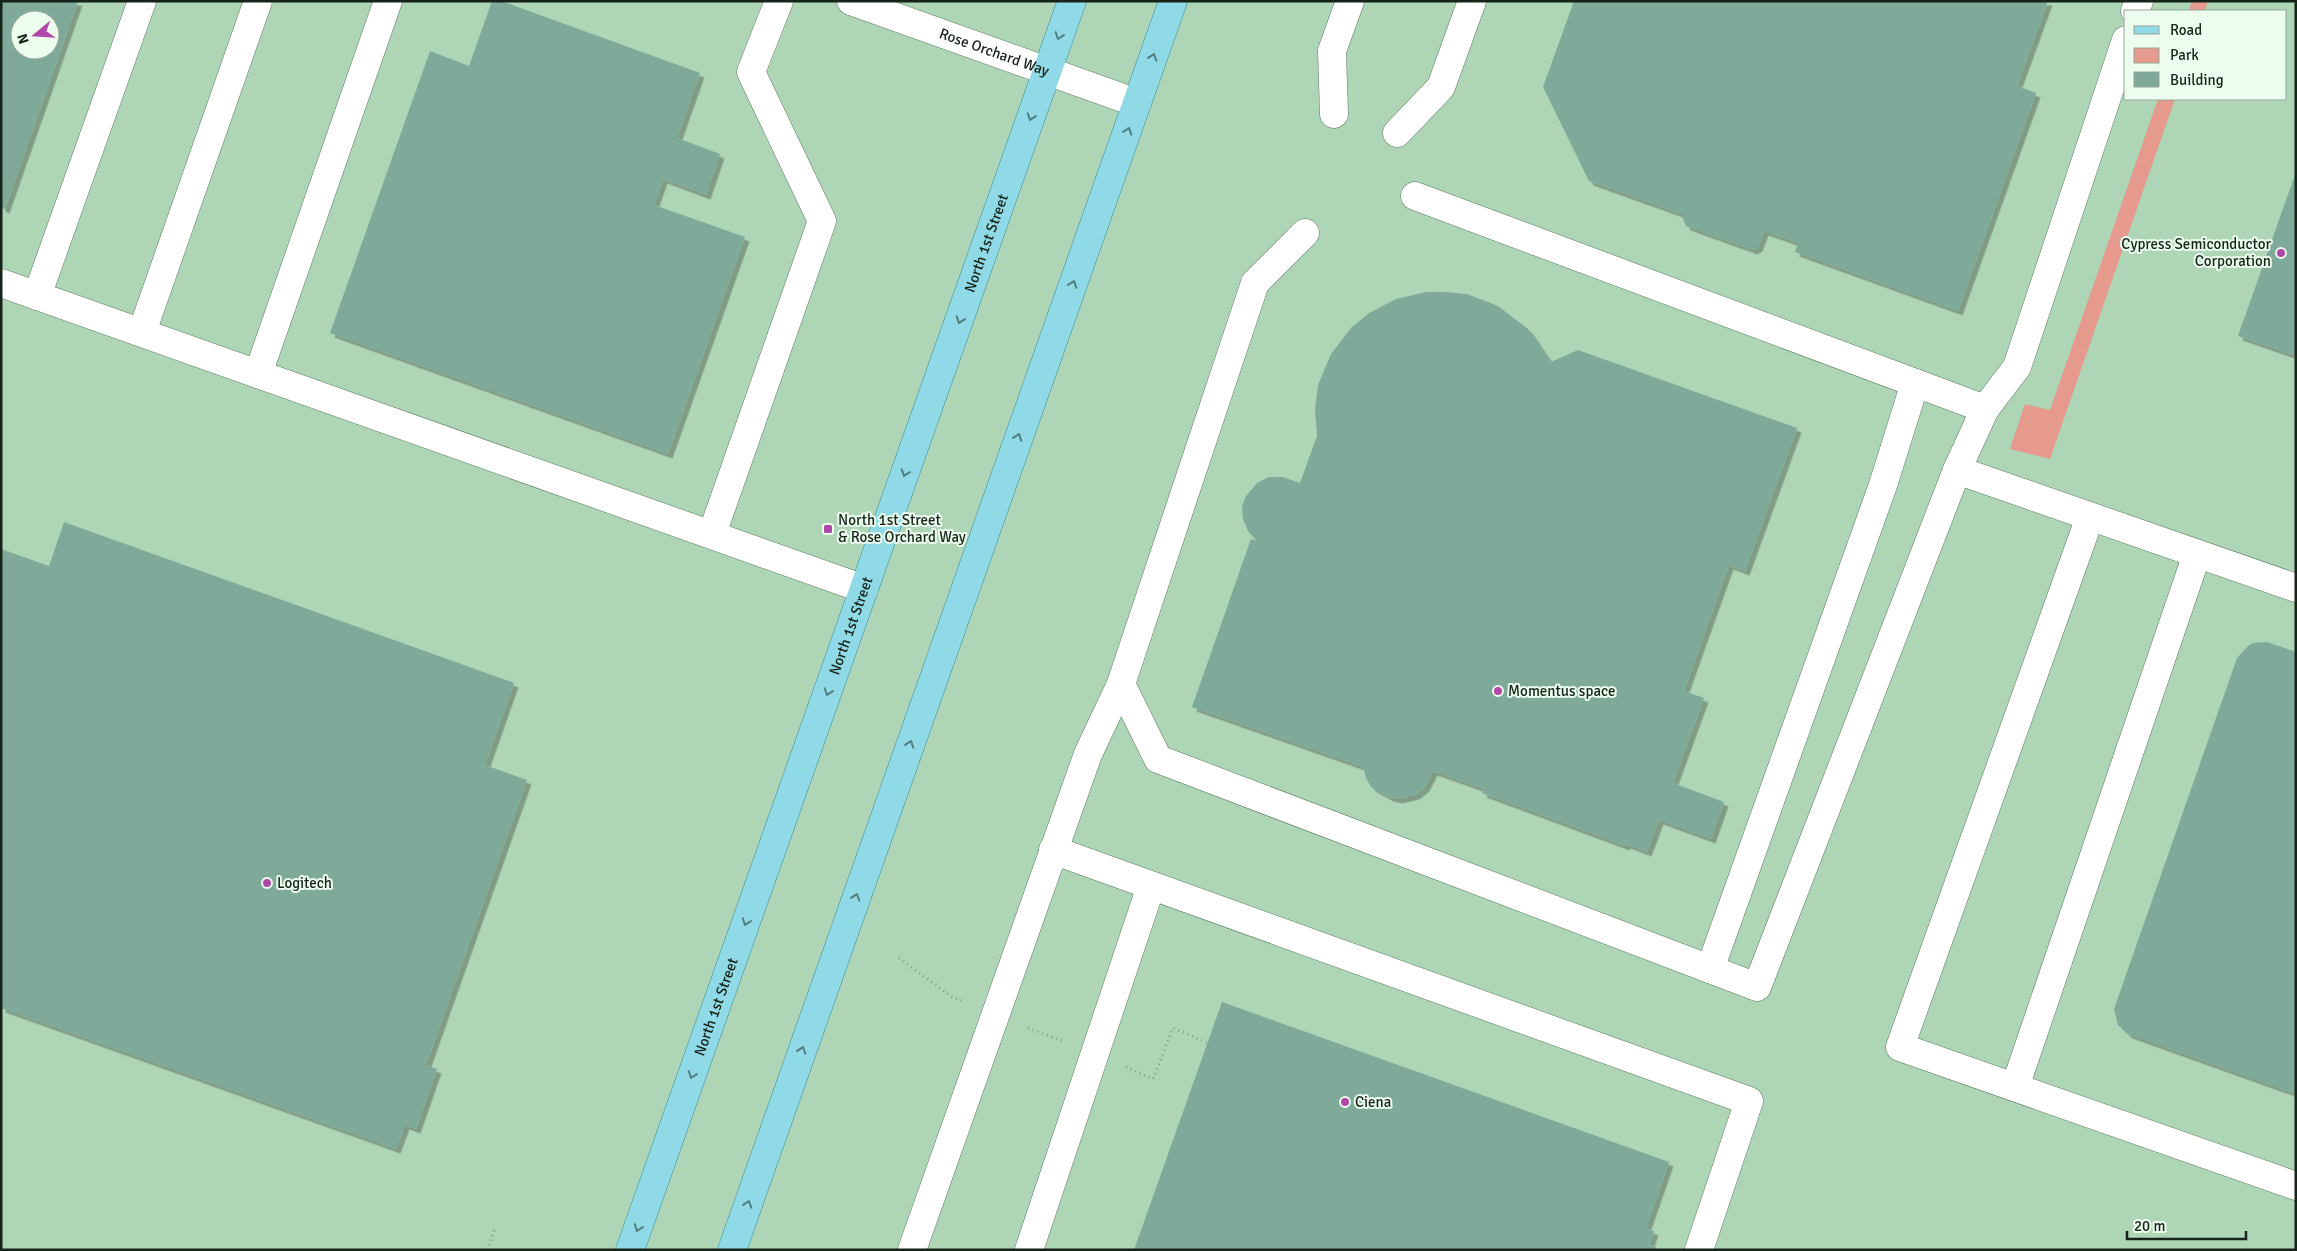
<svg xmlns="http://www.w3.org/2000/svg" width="2297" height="1251" font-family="Signika,sans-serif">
<defs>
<filter id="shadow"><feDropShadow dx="4.5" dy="4.5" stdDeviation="0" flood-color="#0004"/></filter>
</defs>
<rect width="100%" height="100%" fill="#bfe1c5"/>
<path fill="#aed5b6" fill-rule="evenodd" d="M 1,1 L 2296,1 L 2296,1250 L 1,1250 ZM 2126,11 L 2286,11 L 2286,99 L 2126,99 ZM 20,20 L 50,20 L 50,50 L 20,50 Z"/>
<path fill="#e59a8d" d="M 2192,1 L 2208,1 L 2205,11 L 2189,11 Z
M 2158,99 L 2175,99 L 2050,459 L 2010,449 L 2025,404 L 2050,410 Z"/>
<path fill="#7faa9a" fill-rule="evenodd" filter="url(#shadow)" d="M 1,1 L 78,1 L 5,209 L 1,207 ZM 20,20 L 50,20 L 50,50 L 20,50 Z
M 492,1 L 501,1 L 700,73 L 677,138 L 720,154 L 706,195 L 663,179 L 654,205 L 745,237 L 668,454 L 330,333 L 430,51 L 469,66 Z
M 1574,1 L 2048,1 L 2017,86 L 2036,93 L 1958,311 L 1795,252 L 1798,243 L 1764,231 L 1758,247 L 1753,250 L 1686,226 L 1683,219 L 1684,215 L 1589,181 L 1543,87 Z
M 2296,172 L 2296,356 L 2238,336 Z
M 1426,292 L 1446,292 L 1467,294 L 1498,306 L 1528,329 L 1551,362 L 1578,350 L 1797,428 L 1745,571 L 1729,565 L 1684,691 L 1704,698 L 1673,783 L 1724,802 L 1711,839 L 1659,820 L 1647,852 L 1626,844 L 1625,846 L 1482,793 L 1484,789 L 1433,771 L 1425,787 L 1415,795 L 1398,799 L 1389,797 L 1371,787 L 1366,778 L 1363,767 L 1192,707 L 1251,539 L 1257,541 L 1248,531 L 1243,519 L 1242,506 L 1246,496 L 1257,483 L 1269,477 L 1283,477 L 1300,483 L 1317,436 L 1315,409 L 1318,385 L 1331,354 L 1351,328 L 1369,313 L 1396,299 Z
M 64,522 L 514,683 L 485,765 L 527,780 L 426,1065 L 437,1069 L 416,1129 L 405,1125 L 396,1149 L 1,1008 L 1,549 L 49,566 Z
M 2267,642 L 2296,652 L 2296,1094 L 2128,1034 L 2118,1025 L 2114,1009 L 2237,658 L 2248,646 L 2253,643 Z
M 1222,1002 L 1669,1162 L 1646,1228 L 1654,1231 L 1649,1245 L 1656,1247 L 1655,1250 L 1134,1250 Z"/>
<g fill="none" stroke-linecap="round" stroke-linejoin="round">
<defs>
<g id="minor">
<path id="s1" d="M 851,1 L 1137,103"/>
<path d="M 2135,11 L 2139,1"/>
<path d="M 1334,114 L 1332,51 L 1350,1"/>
<path d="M 1397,133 L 1441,87 L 1472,1"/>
<path d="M 1415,196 L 1985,409"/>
<path d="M 1305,233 L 1255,283 L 1121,684 L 1158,759 L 1757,987 L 1957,470 L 1985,409 L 2017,367 L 2126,40"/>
<path d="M 1,283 L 864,589"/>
<path d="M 37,296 L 142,1"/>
<path d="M 142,332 L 258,1"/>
<path d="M 258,374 L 388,1"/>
<path d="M 1957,470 L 2296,588"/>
<path d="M 2090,517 L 1900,1047 L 2296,1186"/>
<path d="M 712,534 L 822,221 L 751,72 L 779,1"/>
<path d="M 1053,850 L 1749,1101 L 1699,1250"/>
<path d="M 1710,969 L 1883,485 L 1915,383"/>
<path d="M 2015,1087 L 2197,554"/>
<path d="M 912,1250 L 1088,754 L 1121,684"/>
<path d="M 1029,1250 L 1151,886"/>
</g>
<g id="major">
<path id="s2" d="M 630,1250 L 1072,1"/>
<path d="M 732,1250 L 1173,1"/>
</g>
</defs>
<use href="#minor" stroke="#5c7a62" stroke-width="29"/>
<use href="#major" stroke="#348a94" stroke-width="29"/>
<path stroke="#85a08a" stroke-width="3" stroke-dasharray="1 4" stroke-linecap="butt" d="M 899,958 L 952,997 L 965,1002
M 1028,1028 L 1062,1041
M 1126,1067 L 1153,1079 L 1173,1028 L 1208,1043
M 487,1250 L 495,1228"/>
<use href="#minor" stroke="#fff" stroke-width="28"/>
<use href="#major" stroke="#8fdae6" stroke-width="28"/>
</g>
<defs><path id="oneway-chevron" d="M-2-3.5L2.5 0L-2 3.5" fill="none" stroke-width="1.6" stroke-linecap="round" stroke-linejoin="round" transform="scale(1.25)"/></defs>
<g stroke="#527e80">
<use href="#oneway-chevron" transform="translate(1059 36) rotate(109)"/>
<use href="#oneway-chevron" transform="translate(1153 57) rotate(-71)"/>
<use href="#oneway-chevron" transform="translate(1031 117) rotate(109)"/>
<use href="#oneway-chevron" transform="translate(1128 131) rotate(-71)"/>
<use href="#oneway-chevron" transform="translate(1073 284) rotate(-70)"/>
<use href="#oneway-chevron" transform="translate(960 320) rotate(109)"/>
<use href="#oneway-chevron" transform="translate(1018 437) rotate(-70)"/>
<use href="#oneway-chevron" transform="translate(905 473) rotate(109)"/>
<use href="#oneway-chevron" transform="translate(828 692) rotate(109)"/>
<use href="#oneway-chevron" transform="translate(910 744) rotate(-71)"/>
<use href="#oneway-chevron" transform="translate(856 897) rotate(-71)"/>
<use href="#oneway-chevron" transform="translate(746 922) rotate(110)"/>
<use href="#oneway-chevron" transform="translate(802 1050) rotate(-71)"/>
<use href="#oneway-chevron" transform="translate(692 1075) rotate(110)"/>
<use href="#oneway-chevron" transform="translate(748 1204) rotate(-71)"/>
<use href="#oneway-chevron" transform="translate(638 1228) rotate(110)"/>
</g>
<g fill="#b147a9" stroke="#ecfdef" stroke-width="2">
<circle cx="2281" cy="253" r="5"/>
<rect x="823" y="524" width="10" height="10" rx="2.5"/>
<circle cx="1498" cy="691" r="5"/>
<circle cx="267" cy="883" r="5"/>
<circle cx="1345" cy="1102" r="5"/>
</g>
<g text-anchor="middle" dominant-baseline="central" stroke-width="4" stroke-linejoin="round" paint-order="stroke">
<g font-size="15" fill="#162319" stroke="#ecfdef">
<text stroke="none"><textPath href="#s1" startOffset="152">Rose Orchard Way</textPath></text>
<text stroke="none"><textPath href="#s2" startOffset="1068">North 1st Street</textPath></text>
<text stroke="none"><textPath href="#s2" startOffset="662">North 1st Street</textPath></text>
<text stroke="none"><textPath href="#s2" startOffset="258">North 1st Street</textPath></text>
</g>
<g font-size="15" fill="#162319" stroke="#ecfdef" text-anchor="start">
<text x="2271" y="244" text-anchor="end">Cypress Semiconductor<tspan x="2271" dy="17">Corporation</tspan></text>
<text x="838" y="520">North 1st Street<tspan x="838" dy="17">&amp; Rose Orchard Way</tspan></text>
<text x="1508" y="691">Momentus space</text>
<text x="277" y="883">Logitech</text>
<text x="1355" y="1102">Ciena</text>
</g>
</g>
<rect width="2297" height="1251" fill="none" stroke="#162319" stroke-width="5"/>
<rect x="2124" y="10" width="162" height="90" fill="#ecfdef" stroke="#96a699"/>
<rect x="2134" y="26" width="25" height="8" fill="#8fdae6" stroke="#96a699"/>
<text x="2170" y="35" font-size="15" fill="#162319">Road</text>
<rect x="2134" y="48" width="25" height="15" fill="#e59a8d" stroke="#96a699"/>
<text x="2170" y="60" font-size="15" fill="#162319">Park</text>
<rect x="2134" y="72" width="25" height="15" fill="#7faa9a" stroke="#96a699"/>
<text x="2170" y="85" font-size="15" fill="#162319">Building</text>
<g transform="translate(35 35) rotate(252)"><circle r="24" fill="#ecfdef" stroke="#96a699"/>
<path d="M0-4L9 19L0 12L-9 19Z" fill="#b147a9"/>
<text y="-8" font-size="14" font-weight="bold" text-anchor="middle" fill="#162319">N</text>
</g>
<path d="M2127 1231v8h119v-8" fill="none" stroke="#162319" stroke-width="2.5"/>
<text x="2134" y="1231" font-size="15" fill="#162319" stroke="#ecfdef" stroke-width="4" paint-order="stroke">20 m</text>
</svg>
